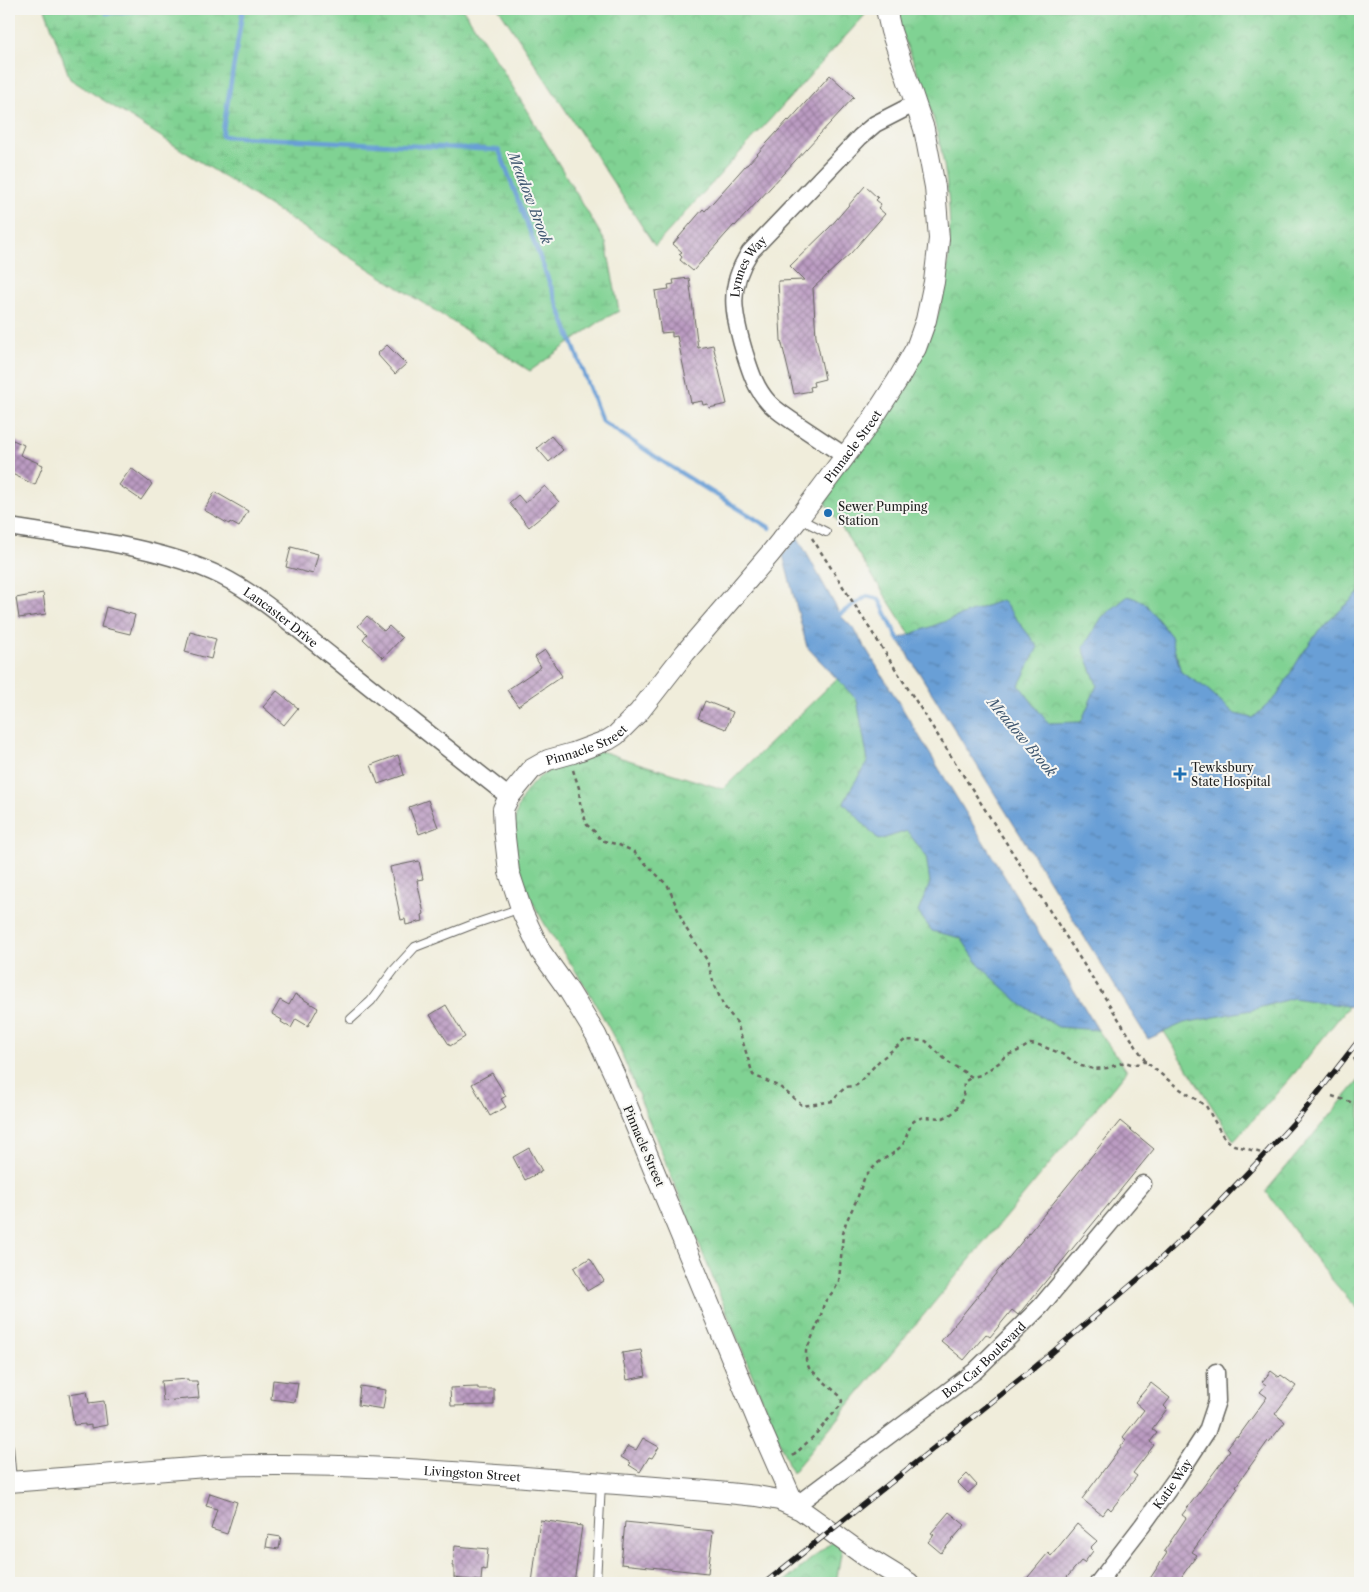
<svg xmlns="http://www.w3.org/2000/svg" width="1369" height="1592" font-family="'Libre Caslon Text',serif">
<defs>
<pattern id="wetland-marsh" width="20" height="14" patternUnits="userSpaceOnUse" patternTransform="scale(1.25)"><rect width="20" height="14" fill="#80d293"/><path d="M1 5h8M5 5V1M11 12h8M15 12V8" fill="none" stroke="#6eb47e"/></pattern>
<pattern id="park-crowns" width="20" height="18" patternUnits="userSpaceOnUse" patternTransform="scale(1.25)"><rect width="20" height="18" fill="#80d293"/><path d="M2 6a3 3 0 1 1 6 0M12 15a3 3 0 1 1 6 0" fill="none" stroke="#6eb47e"/></pattern>
<pattern id="water-ripples" width="26" height="14" patternUnits="userSpaceOnUse" patternTransform="scale(1.25)"><rect width="26" height="14" fill="#699fd6"/><path d="M2 4q2-2 4 0t4 0M15 11q2-2 4 0t4 0" fill="none" stroke="#5681ad"/></pattern>
<pattern id="building-cross-hatch" width="8" height="8" patternUnits="userSpaceOnUse" patternTransform="scale(1.25)"><rect width="8" height="8" fill="#bb9bc2"/><path d="M0 0l8 8M0 8l8-8" fill="none" stroke="#977e9d"/></pattern>
</defs>
<rect width="100%" height="100%" fill="#f6f6f2"/>
<filter id="ink" filterUnits="userSpaceOnUse"><feTurbulence type="fractalNoise" baseFrequency=".02" numOctaves="2"/><feDisplacementMap in="SourceGraphic" scale="10" xChannelSelector="R" yChannelSelector="G"/><feConvolveMatrix kernelMatrix="1 2 1 2 8 2 1 2 1" color-interpolation-filters="sRGB"/></filter>
<filter id="wash" filterUnits="userSpaceOnUse"><feTurbulence type="fractalNoise" baseFrequency=".0096" numOctaves="4" result="noise"/><feDisplacementMap in="SourceGraphic" scale="20" xChannelSelector="R" yChannelSelector="G"/><feGaussianBlur stdDeviation="1.12" result="paint"/><feColorMatrix in="noise" values="0 0 0 0 0 0 0 0 0 0 0 0 0 0 0 0 0 1.4 0 .05"/><feComposite in="paint" operator="in"/></filter>
<g filter="url(#wash)">
<rect width="100%" height="100%" fill="#f0eddb"/>
<path fill="url(#wetland-marsh)" stroke="#4e7758" d="M 45,9 L 463,9 L 502,69 L 606,243 L 619,311 L 602,320 L 530,371 L 70,79 Z"/>
<path fill="url(#park-crowns)" stroke="#4e7758" d="M 499,9 L 863,9 L 865,15 L 655,246 Z
M 893,9 L 1360,9 L 1360,992 L 1294,1074 L 1234,1141 L 820,494 L 933,329 C 961,254 951,164 924,90 C 915,63 902,36 893,9 Z
M 853,663 L 1098,1030 L 1127,1071 L 792,1473 L 619,1047 C 607,1025 596,1003 582,981 C 552,934 515,890 514,832 C 514,807 526,785 547,772 C 554,767 588,752 596,751 C 602,750 618,757 625,759 C 657,769 690,779 723,789 Z
M 1360,1079 L 1360,1311 C 1324,1274 1296,1233 1266,1191 Z
M 845,1530 L 836,1583 L 783,1583 Z"/>
<path fill="url(#water-ripples)" stroke="#425e79" d="M 797,536 L 841,616 L 854,629 L 1098,1030 L 1058,1027 L 1022,1005 L 979,965 L 961,938 L 932,931 L 918,912 L 930,883 L 926,856 L 907,831 L 879,840 L 844,803 L 853,785 L 868,761 L 857,700 L 807,647 L 783,555 Z
M 1360,592 L 1360,1008 L 1293,998 L 1251,1010 L 1184,1023 L 1148,1039 L 898,639 L 1002,600 L 1038,647 L 1019,685 L 1048,723 L 1081,722 L 1097,685 L 1083,648 L 1102,617 L 1128,596 L 1144,602 L 1171,636 L 1181,672 L 1206,688 L 1235,714 L 1253,718 L 1277,696 L 1300,657 L 1319,630 Z"/>
<g fill="none" stroke-linecap="round" stroke-linejoin="round">
<path stroke="#699fd6" stroke-width="4.5" d="M 106,9 L 106,13 L 156,9
M 243,9 L 222,136 L 499,150 L 602,421 L 668,465 L 770,528
M 837,616 L 867,596 L 879,599 L 898,639 L 902,641"/>
</g>
<g id="blocks">
<path fill="url(#building-cross-hatch)" d="M 830,75 L 854,97 L 735,226 L 734,225 L 693,271 L 680,260 L 682,257 L 679,254 L 682,252 L 673,244 L 703,209 L 705,211 L 746,165 L 747,165 L 788,120 L 789,121 Z
M 865,186 L 878,198 L 876,200 L 881,204 L 878,208 L 885,214 L 851,253 L 813,288 L 816,337 L 825,379 L 813,382 L 814,386 L 810,387 L 811,391 L 794,394 L 781,340 L 778,281 L 804,280 L 790,266 L 830,227 Z
M 689,278 L 698,348 L 713,345 L 727,404 L 709,408 L 708,404 L 703,405 L 702,401 L 691,403 L 677,336 L 672,337 L 672,332 L 661,333 L 655,291 L 669,289 L 668,285 L 674,284 L 673,280 Z
M 387,345 L 406,364 L 395,374 L 377,354 Z
M 551,436 L 563,450 L 549,462 L 537,448 Z
M 13,440 L 24,445 L 20,455 L 43,465 L 35,485 L 12,474 L 9,481 L 9,450 Z
M 131,468 L 152,484 L 141,500 L 119,485 Z
M 545,486 L 559,502 L 529,527 L 509,503 L 518,495 L 525,503 Z
M 215,492 L 248,511 L 239,527 L 230,522 L 229,524 L 204,510 Z
M 291,547 L 318,554 L 313,574 L 286,567 Z
M 43,593 L 46,614 L 19,618 L 16,598 Z
M 106,607 L 135,615 L 130,634 L 101,627 Z
M 367,616 L 384,631 L 389,626 L 402,638 L 383,658 L 363,639 L 367,634 L 358,626 Z
M 190,632 L 216,639 L 211,659 L 185,652 Z
M 545,650 L 562,676 L 518,706 L 507,690 L 541,667 L 535,657 Z
M 277,691 L 298,708 L 284,725 L 263,707 Z
M 705,701 L 733,712 L 726,729 L 698,718 Z
M 398,755 L 404,775 L 378,784 L 371,765 Z
M 428,800 L 438,827 L 419,834 L 409,807 Z
M 419,861 L 423,879 L 417,880 L 424,914 L 422,915 L 423,921 L 406,925 L 405,919 L 401,920 L 390,867 Z
M 295,994 L 318,1008 L 308,1026 L 296,1019 L 291,1028 L 281,1022 L 282,1020 L 272,1014 L 280,1000 L 289,1005 Z
M 446,1005 L 465,1037 L 450,1046 L 430,1015 Z
M 492,1073 L 506,1096 L 501,1099 L 506,1107 L 490,1116 L 472,1084 Z
M 1120,1121 L 1154,1149 L 1023,1309 L 1018,1315 L 1012,1310 L 990,1337 L 986,1334 L 964,1360 L 941,1341 Z
M 529,1148 L 542,1171 L 525,1180 L 513,1157 Z
M 590,1258 L 604,1281 L 587,1291 L 574,1268 Z
M 641,1350 L 646,1376 L 627,1380 L 622,1353 Z
M 1271,1371 L 1279,1377 L 1281,1375 L 1296,1386 L 1275,1414 L 1285,1422 L 1269,1442 L 1268,1441 L 1236,1486 L 1238,1488 L 1192,1552 L 1197,1555 L 1177,1583 L 1147,1583 L 1167,1553 L 1164,1551 L 1186,1518 L 1182,1515 L 1230,1451 L 1227,1448 L 1236,1436 L 1238,1437 L 1267,1397 L 1260,1392 L 1266,1385 L 1262,1382 Z
M 188,1379 L 188,1381 L 197,1381 L 199,1398 L 163,1401 L 161,1381 Z
M 273,1380 L 298,1383 L 295,1402 L 271,1399 Z
M 1151,1383 L 1170,1398 L 1164,1406 L 1167,1409 L 1152,1429 L 1157,1433 L 1150,1442 L 1154,1445 L 1133,1473 L 1137,1476 L 1111,1510 L 1108,1507 L 1102,1515 L 1082,1499 L 1126,1440 L 1123,1437 L 1144,1410 L 1135,1402 Z
M 360,1386 L 386,1390 L 383,1409 L 358,1405 Z
M 478,1387 L 478,1389 L 494,1389 L 494,1405 L 451,1406 L 450,1388 Z
M 87,1391 L 89,1403 L 104,1401 L 107,1425 L 91,1428 L 91,1425 L 85,1426 L 85,1424 L 74,1425 L 69,1394 Z
M 643,1438 L 659,1447 L 652,1458 L 649,1457 L 640,1472 L 629,1465 L 631,1463 L 621,1457 L 628,1446 L 636,1450 Z
M 967,1474 L 977,1485 L 968,1493 L 958,1483 Z
M 210,1493 L 237,1502 L 227,1534 L 211,1529 L 217,1509 L 206,1506 Z
M 949,1512 L 965,1525 L 941,1553 L 928,1542 L 934,1535 L 931,1533 Z
M 540,1520 L 582,1526 L 574,1583 L 532,1583 Z
M 625,1522 L 713,1531 L 708,1573 L 621,1564 Z
M 1077,1524 L 1097,1541 L 1090,1548 L 1093,1551 L 1084,1563 L 1081,1561 L 1062,1583 L 1023,1583 L 1048,1553 L 1051,1556 Z
M 268,1535 L 281,1537 L 279,1549 L 266,1547 Z
M 455,1546 L 488,1549 L 486,1570 L 482,1569 L 481,1581 L 454,1578 L 454,1566 L 453,1566 Z"/>
</g>
</g>
<g filter="url(#ink)">
<use href="#blocks" fill-opacity="0" stroke="#66655f" stroke-width="1"/>
<g fill="none" stroke-linecap="round" stroke-linejoin="round">
<defs>
<path id="service" d="M 800,519 L 826,532
M 351,1019 L 371,1001 L 394,970 L 415,947 L 474,924 L 521,908
M 9,1447 L 12,1480
M 596,1583 L 601,1483"/>
<g id="minor">
<path id="s1" d="M 845,456 C 830,446 815,436 800,426 C 789,419 778,412 769,403 C 755,388 750,370 744,351 C 733,313 727,287 750,252 L 860,137 L 875,124 L 916,103"/>
<path id="s2" d="M 9,527 C 77,538 159,546 221,576 C 261,596 299,631 334,658 C 392,705 451,751 509,797"/>
<path id="s3" d="M 795,1506 L 975,1371 L 1041,1306 L 1143,1184"/>
<path id="s4" d="M 1098,1583 L 1142,1526 L 1175,1480 L 1207,1431 L 1217,1401 L 1216,1372"/>
</g>
<g id="tertiary">
<path id="s5" d="M 9,1482 L 219,1466 C 334,1462 449,1471 564,1480 C 628,1485 693,1489 757,1496 L 779,1500 L 801,1510 L 865,1556 L 909,1583"/>
<path id="s6" d="M 795,1506 L 758,1422 L 615,1076 L 596,1035 L 569,991 L 541,952 L 523,914 L 509,872 L 504,829 L 503,809 L 509,797 L 532,769 L 548,760 L 573,753 L 608,740 L 616,735 L 639,712 L 685,653 L 770,554 L 799,518 L 870,423 L 897,381 L 916,348 L 926,320 L 934,282 L 939,239 L 935,187 L 924,129 L 891,31 L 886,9"/>
</g>
</defs>
<use href="#service" stroke="#66655f" stroke-width="10"/>
<use href="#minor" stroke="#66655f" stroke-width="19"/>
<use href="#tertiary" stroke="#66655f" stroke-width="22"/>
<path stroke="#66655f" stroke-width="2.5" stroke-dasharray="4 4" stroke-linecap="butt" d="M 812,538 L 1146,1062 L 1177,1087 L 1206,1106 L 1224,1138 L 1234,1145 L 1265,1154
M 573,770 L 579,788 L 580,803 L 587,825 L 595,832 L 601,840 L 619,845 L 633,851 L 668,886 L 685,927 L 707,960 L 713,981 L 723,1005 L 737,1023 L 753,1075 L 780,1087 L 803,1106 L 833,1101 L 837,1095 L 846,1087 L 857,1085 L 879,1061 L 905,1040 L 926,1041 L 948,1062 L 972,1077 L 981,1075 L 1000,1062 L 1005,1056 L 1018,1051 L 1030,1044 L 1039,1045 L 1062,1054 L 1081,1066 L 1094,1069 L 1107,1068 L 1125,1062 L 1134,1065 L 1143,1062 L 1146,1062
M 1354,1058 L 1360,1070
M 1332,1096 L 1360,1105
M 1360,1165 C 1355,1178 1356,1193 1360,1206
M 793,1456 L 814,1436 L 840,1406 L 842,1401 L 840,1396 L 809,1368 L 806,1360 L 806,1351 L 820,1319 L 824,1303 L 835,1289 L 839,1281 L 843,1234 L 846,1222 L 857,1199 L 865,1176 L 879,1162 L 892,1154 L 903,1145 L 911,1124 L 914,1121 L 923,1117 L 943,1118 L 950,1115 L 955,1111 L 963,1098 L 964,1082 L 972,1077"/>
<use href="#service" stroke="#fff" stroke-width="8"/>
<use href="#minor" stroke="#fff" stroke-width="16"/>
<use href="#tertiary" stroke="#fff" stroke-width="20"/>
<defs>
<path id="rail" d="M 765,1583 L 1034,1368 L 1150,1269 L 1213,1209 L 1256,1164 L 1299,1117 L 1360,1039"/>
</defs>
<use href="#rail" stroke="#1c1c1c" stroke-width="5.5"/>
<use href="#rail" stroke="#f6f6f2" stroke-width="4" stroke-dasharray="11" stroke-linecap="butt"/>
</g>
</g>
<g fill="#1f6fb2" stroke="#f6f6f2" stroke-width="2">
<circle cx="828" cy="513" r="5"/>
<path d="M1177.5 766.5h5v5h5v5h-5v5h-5v-5h-5v-5h5z"/>
</g>
<g text-anchor="middle" dominant-baseline="central" stroke-width="4" stroke-linejoin="round" paint-order="stroke">
<g font-size="12" fill="#1c1c1c" stroke="#f6f6f2">
<text stroke="none"><textPath href="#s1" startOffset="240">Lynnes Way</textPath></text>
<text stroke="none"><textPath href="#s6" startOffset="1275">Pinnacle Street</textPath></text>
<text stroke="none"><textPath href="#s2" startOffset="291">Lancaster Drive</textPath></text>
<text stroke="none"><textPath href="#s6" startOffset="870">Pinnacle Street</textPath></text>
<text transform="translate(644 1146) rotate(67)">Pinnacle Street</text>
<text stroke="none"><textPath href="#s3" startOffset="239">Box Car Boulevard</textPath></text>
<text stroke="none"><textPath href="#s5" startOffset="464">Livingston Street</textPath></text>
<text stroke="none"><textPath href="#s4" startOffset="124">Katie Way</textPath></text>
</g>
<g font-size="12" fill="#1c1c1c" stroke="#f6f6f2" text-anchor="start">
<text x="838" y="506">Sewer Pumping<tspan x="838" dy="14">Station</tspan></text>
<text x="1191" y="767">Tewksbury<tspan x="1191" dy="14">State Hospital</tspan></text>
</g>
<g font-size="14" font-style="italic" fill="#3f5770" stroke="#f6f6f2">
<text transform="translate(530 198) rotate(69)">Meadow Brook</text>
<text transform="translate(1022 737) rotate(50)">Meadow Brook</text>
</g>
</g>
<rect width="1369" height="1592" fill="none" stroke="#f6f6f2" stroke-width="30"/>
</svg>
